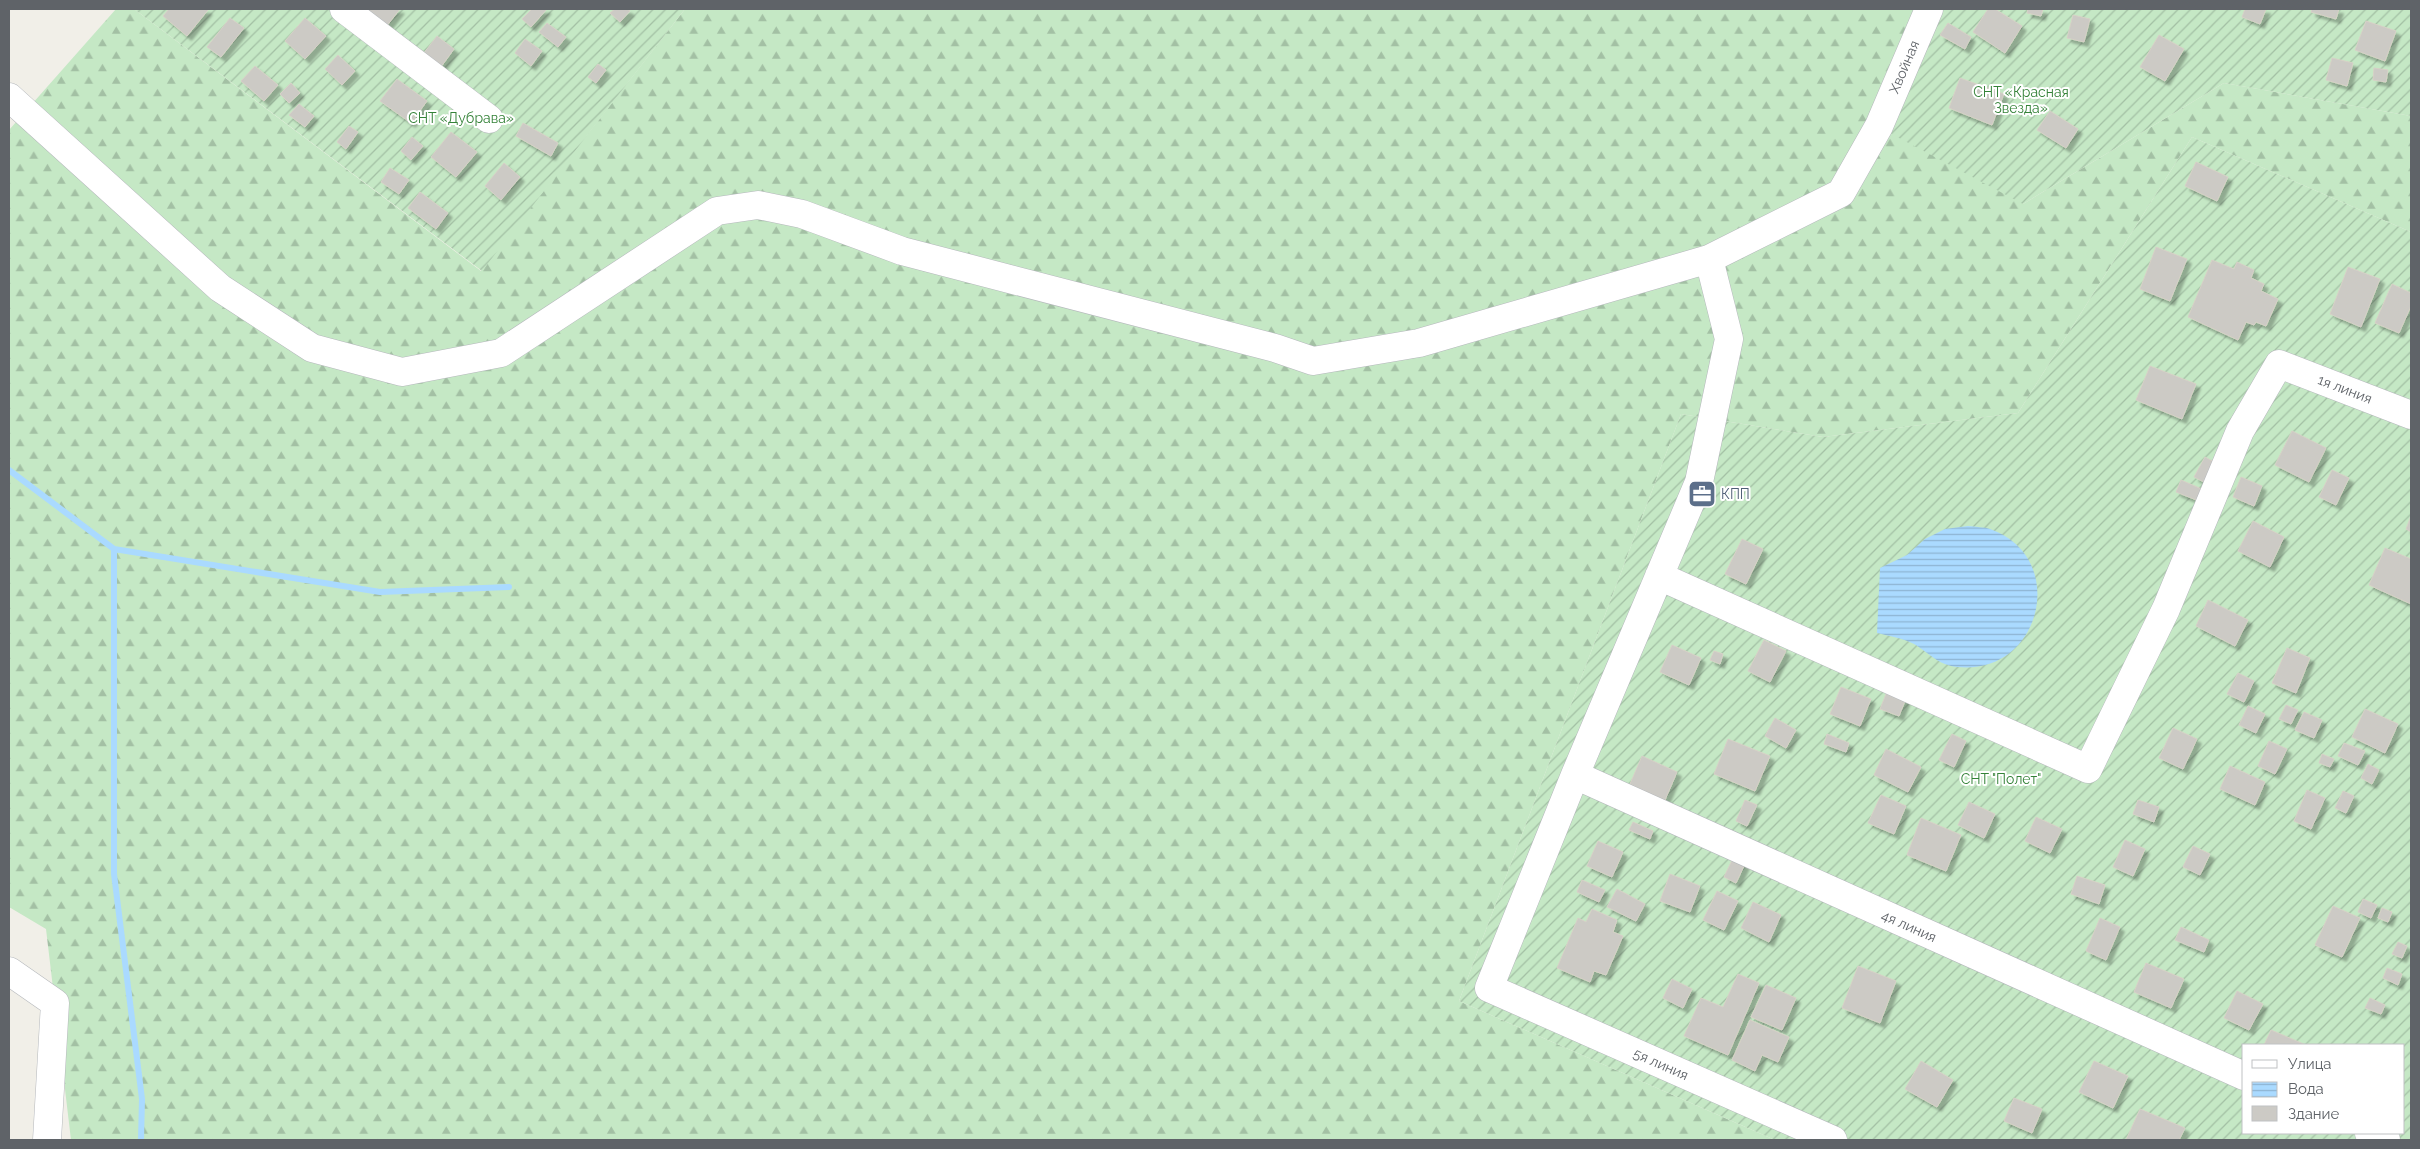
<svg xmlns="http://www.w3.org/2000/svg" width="2420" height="1149" font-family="Raleway,sans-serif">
<defs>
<pattern id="forest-firs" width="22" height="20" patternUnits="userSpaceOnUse" patternTransform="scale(1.25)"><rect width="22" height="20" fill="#c5e8c5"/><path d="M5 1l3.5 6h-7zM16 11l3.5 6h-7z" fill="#a3c0a4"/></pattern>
<pattern id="garden-furrows" width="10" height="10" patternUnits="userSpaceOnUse" patternTransform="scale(1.25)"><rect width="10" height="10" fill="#c5e8c5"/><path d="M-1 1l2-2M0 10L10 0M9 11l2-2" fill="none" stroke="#a3c0a4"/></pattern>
<pattern id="water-rules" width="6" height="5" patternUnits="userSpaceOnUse" patternTransform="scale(1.25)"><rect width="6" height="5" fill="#aadaff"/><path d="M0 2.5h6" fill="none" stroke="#8eb4d2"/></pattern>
<filter id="shadow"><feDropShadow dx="4.5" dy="4.5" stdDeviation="1" flood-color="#0004"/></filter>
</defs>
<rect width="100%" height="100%" fill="#f1efe8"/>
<path fill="url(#forest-firs)" d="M 116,9 L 134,9 L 481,271 L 685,9 L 1925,9 L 2023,204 L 2224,83 L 2411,116 L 2411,232 L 2192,137 L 2018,413 L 1823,437 L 1681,414 L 1459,1001 L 1775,1140 L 71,1140 L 46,929 L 9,907 L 9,130 Z"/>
<path fill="url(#garden-furrows)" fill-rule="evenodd" d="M 134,9 L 685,9 L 482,271 Z
M 1925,9 L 2411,9 L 2411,116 L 2224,83 L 2023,204 L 1871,123 Z
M 2192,137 L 2411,232 L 2411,1140 L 1775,1140 L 1459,1001 L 1681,414 L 1823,437 L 2018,413 ZM 2244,1045 L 2404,1045 L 2404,1133 L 2244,1133 Z"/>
<path fill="url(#water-rules)" d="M 1968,526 C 1975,527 1984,527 1990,529 C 2070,557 2042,676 1957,667 C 1938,665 1928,652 1914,644 C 1903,638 1889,636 1877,633 L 1880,568 L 1907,555 L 1925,539 L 1945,529 Z"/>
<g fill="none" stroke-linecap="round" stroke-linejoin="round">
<path stroke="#aadaff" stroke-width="6" d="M 9,470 L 114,549 L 380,592 L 509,587
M 114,549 L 114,874 L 142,1099 L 141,1140"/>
</g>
<path fill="#cccac5" stroke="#d6d1c6" filter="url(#shadow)" d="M 169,9 L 206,9 L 208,10 L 187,36 L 163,16 Z
M 362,9 L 400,9 L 386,27 Z
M 532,9 L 547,9 L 531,27 L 522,19 Z
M 615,9 L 627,9 L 630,11 L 620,22 L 610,13 Z
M 1988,9 L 1995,9 L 2022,26 L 2005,53 L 1973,32 Z
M 2028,9 L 2043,9 L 2041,16 L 2027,13 Z
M 2245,9 L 2266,9 L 2260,24 L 2242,17 Z
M 2312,9 L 2339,9 L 2336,19 L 2311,12 Z
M 2073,15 L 2090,19 L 2084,42 L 2067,38 Z
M 230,18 L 244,28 L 221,57 L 207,47 Z
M 305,18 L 326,36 L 305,59 L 285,41 Z
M 2366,21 L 2396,31 L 2385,61 L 2355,50 Z
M 547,23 L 566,37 L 558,47 L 539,32 Z
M 1948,23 L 1971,37 L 1965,49 L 1940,35 Z
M 2159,35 L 2184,49 L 2165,81 L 2140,67 Z
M 437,36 L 454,49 L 438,71 L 420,58 Z
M 525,39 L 542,51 L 531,66 L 515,53 Z
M 338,55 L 355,71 L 342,85 L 325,69 Z
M 2332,58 L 2353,63 L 2347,86 L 2326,80 Z
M 598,64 L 606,70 L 596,83 L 588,77 Z
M 255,66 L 278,85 L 264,101 L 241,81 Z
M 2374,68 L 2388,70 L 2386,82 L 2373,80 Z
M 1960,78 L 2004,94 L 1992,125 L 1949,108 Z
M 397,79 L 427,101 L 411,123 L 380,101 Z
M 291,83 L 300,93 L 289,103 L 280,94 Z
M 299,104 L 314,116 L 305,127 L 289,115 Z
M 2050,111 L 2078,129 L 2066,148 L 2037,130 Z
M 523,123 L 558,143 L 551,156 L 516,136 Z
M 349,126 L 358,132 L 346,149 L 337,142 Z
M 451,132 L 477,152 L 456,177 L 431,157 Z
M 412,137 L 423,146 L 411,160 L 401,151 Z
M 2196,162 L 2228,177 L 2217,201 L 2185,186 Z
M 504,163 L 520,177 L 501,200 L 485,186 Z
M 390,168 L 409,180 L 399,194 L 381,182 Z
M 420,192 L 448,213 L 436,229 L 408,208 Z
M 2156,247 L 2187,259 L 2170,301 L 2140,289 Z
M 2212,260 L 2234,269 L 2237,262 L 2254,270 L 2251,278 L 2264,284 L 2261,291 L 2278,299 L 2266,326 L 2256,322 L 2254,325 L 2246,322 L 2238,340 L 2188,317 Z
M 2348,267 L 2380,279 L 2361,327 L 2330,314 Z
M 2392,284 L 2411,293 L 2411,306 L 2399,333 L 2375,323 Z
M 2150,366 L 2196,384 L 2182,419 L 2136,400 Z
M 2292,431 L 2326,448 L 2309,482 L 2275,465 Z
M 2205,457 L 2218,464 L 2208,484 L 2194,477 Z
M 2332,470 L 2349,478 L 2336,505 L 2319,497 Z
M 2241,477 L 2262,486 L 2254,506 L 2233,497 Z
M 2181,480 L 2204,490 L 2199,501 L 2176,492 Z
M 2411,516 L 2411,532 L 2406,529 Z
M 2253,521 L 2284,537 L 2270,567 L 2238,551 Z
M 1742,539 L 1763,549 L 1746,584 L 1725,574 Z
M 2385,548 L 2411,559 L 2411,604 L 2369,585 Z
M 2208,600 L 2248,620 L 2235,646 L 2196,626 Z
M 1764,640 L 1786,651 L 1770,682 L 1748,671 Z
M 1672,645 L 1701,658 L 1689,685 L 1660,672 Z
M 2287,648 L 2310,658 L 2296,693 L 2272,683 Z
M 1714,651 L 1723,654 L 1720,664 L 1710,660 Z
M 2238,673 L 2254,681 L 2244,702 L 2227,694 Z
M 1890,684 L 1909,691 L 1899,716 L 1880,709 Z
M 1841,687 L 1871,699 L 1860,726 L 1830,714 Z
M 2286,705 L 2298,710 L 2291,724 L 2279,719 Z
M 2248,706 L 2265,714 L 2256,733 L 2239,725 Z
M 2365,709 L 2398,724 L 2385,753 L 2352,737 Z
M 2304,712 L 2322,720 L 2314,738 L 2295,730 Z
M 1775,718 L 1796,730 L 1786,748 L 1765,736 Z
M 2173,728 L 2197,739 L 2183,769 L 2159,758 Z
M 1827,734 L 1849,743 L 1846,752 L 1824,744 Z
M 1952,734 L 1966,741 L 1954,767 L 1939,760 Z
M 1728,739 L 1770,756 L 1755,791 L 1714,774 Z
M 2269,741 L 2287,749 L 2275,774 L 2258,766 Z
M 2344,743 L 2365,751 L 2358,765 L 2338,756 Z
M 1886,749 L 1921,767 L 1908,792 L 1874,775 Z
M 2322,754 L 2334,759 L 2330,767 L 2319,763 Z
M 1642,756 L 1677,772 L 1665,800 L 1630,784 Z
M 2368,764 L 2379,770 L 2372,784 L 2361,778 Z
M 2230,766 L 2265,782 L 2255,805 L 2220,789 Z
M 2307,790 L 2325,798 L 2311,829 L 2294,821 Z
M 2343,791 L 2354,796 L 2346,813 L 2335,808 Z
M 1881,795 L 1906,806 L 1894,834 L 1868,823 Z
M 1745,800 L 1757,805 L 1747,826 L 1736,821 Z
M 2138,800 L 2159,807 L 2154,822 L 2133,814 Z
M 1969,802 L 1995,814 L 1984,838 L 1958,825 Z
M 2036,817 L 2062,829 L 2050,853 L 2025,841 Z
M 1921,818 L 1961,835 L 1946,871 L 1907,855 Z
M 1633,822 L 1653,831 L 1650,839 L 1629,830 Z
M 2125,840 L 2145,849 L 2133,876 L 2113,867 Z
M 1598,841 L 1623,852 L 1612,877 L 1587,866 Z
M 2193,846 L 2210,854 L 2200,875 L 2183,867 Z
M 1733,858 L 1745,864 L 1736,883 L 1724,877 Z
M 1670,874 L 1700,886 L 1690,912 L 1660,901 Z
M 2077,876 L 2105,885 L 2099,904 L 2071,894 Z
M 1582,880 L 1605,890 L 1599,902 L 1577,892 Z
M 1617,889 L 1645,904 L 1636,921 L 1607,907 Z
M 1717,891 L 1738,901 L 1724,930 L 1703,920 Z
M 2363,899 L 2377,905 L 2371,918 L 2358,912 Z
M 1753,902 L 1781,915 L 1769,942 L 1741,928 Z
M 2333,906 L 2360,918 L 2342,957 L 2315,945 Z
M 2382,908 L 2392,912 L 2388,922 L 2378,918 Z
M 1592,909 L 1617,920 L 1613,932 L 1623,936 L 1606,975 L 1594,971 L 1590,982 L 1557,968 L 1578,918 L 1586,922 Z
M 2100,918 L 2120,927 L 2106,960 L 2086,951 Z
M 2181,927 L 2209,940 L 2204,952 L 2175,940 Z
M 2398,942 L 2407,946 L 2402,958 L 2392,954 Z
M 2146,963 L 2184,979 L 2171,1008 L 2134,992 Z
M 1858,966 L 1896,981 L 1880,1023 L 1842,1008 Z
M 2387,968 L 2402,974 L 2398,985 L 2383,978 Z
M 1738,974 L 1759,983 L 1728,1055 L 1684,1036 L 1701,998 L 1723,1007 Z
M 1672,979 L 1692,989 L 1683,1008 L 1663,998 Z
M 1766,985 L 1796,998 L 1782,1030 L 1751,1017 Z
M 2237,991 L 2263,1004 L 2249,1030 L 2224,1018 Z
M 2370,998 L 2385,1005 L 2381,1014 L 2365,1008 Z
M 1750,1020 L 1789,1037 L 1778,1062 L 1762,1055 L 1755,1071 L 1732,1060 Z
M 2271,1030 L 2306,1045 L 2264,1045 Z
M 1921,1061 L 1953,1080 L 1937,1107 L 1905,1089 Z
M 2094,1061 L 2128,1076 L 2113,1108 L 2079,1092 Z
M 2014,1098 L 2042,1109 L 2032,1133 L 2004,1121 Z
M 2140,1109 L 2185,1128 L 2179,1140 L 2126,1140 Z"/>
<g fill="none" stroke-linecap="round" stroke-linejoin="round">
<defs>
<path id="minor" d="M 344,9 L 489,119
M 9,97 L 220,288 L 312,348 L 402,372 L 501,353 L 717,211 L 758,205 L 802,214 L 902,251 L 1275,348 L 1313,361 L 1419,343 L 1709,259 L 1841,193 L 1879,126 L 1929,9
M 1709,259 L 1729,339 L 1699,482 L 1575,775 L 1489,988 L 1833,1140
M 1659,576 L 2088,769 L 2166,609 L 2240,431 L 2279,364 L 2411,415
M 1575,775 L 2244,1076
M 9,971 L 55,1003 L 47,1140
M 2369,1133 L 2386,1140"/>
</defs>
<use href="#minor" stroke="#b5b8bc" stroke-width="29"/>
<use href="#minor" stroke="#fff" stroke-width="28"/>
</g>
<defs>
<symbol id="office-square" viewBox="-11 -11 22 22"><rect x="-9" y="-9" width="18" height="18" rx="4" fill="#5c6f8a" stroke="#fff"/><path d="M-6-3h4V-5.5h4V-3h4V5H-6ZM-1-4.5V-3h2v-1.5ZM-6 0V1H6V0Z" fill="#fff"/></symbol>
</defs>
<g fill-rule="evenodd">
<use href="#office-square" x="1686" y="478" width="32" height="32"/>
</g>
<g text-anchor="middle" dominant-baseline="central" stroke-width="4" stroke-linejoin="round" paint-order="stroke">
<g font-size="14" fill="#5f6368" stroke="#fff">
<text transform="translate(1904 67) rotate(-67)">Хвойная</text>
<text transform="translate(2345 389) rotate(21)">1я линия</text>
<text transform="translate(1909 926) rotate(24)">4я линия</text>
<text transform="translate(1661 1064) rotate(24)">5я линия</text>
</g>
<g font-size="14" fill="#348238" stroke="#fff">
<text x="2021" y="92">СНТ «Красная<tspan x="2021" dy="16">Звезда»</tspan></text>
<text x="461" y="118">СНТ «Дубрава»</text>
<text x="2001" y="779">СНТ "Полет"</text>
</g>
<g font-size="14" fill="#4e5e75" stroke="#fff" text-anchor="start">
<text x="1721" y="494">КПП</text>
</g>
</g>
<rect width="2420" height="1149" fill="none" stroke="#5f6368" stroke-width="20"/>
<rect x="2242" y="1044" width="162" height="90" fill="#ffffff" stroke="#bfc1c3"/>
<rect x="2252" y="1060" width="25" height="8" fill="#ffffff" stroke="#bfc1c3"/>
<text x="2288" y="1069" font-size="15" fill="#5f6368">Улица</text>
<rect x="2252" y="1082" width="25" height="15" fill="url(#water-rules)" stroke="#bfc1c3"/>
<text x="2288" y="1094" font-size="15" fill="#5f6368">Вода</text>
<rect x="2252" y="1106" width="25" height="15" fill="#cccac5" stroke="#bfc1c3"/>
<text x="2288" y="1119" font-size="15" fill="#5f6368">Здание</text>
</svg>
